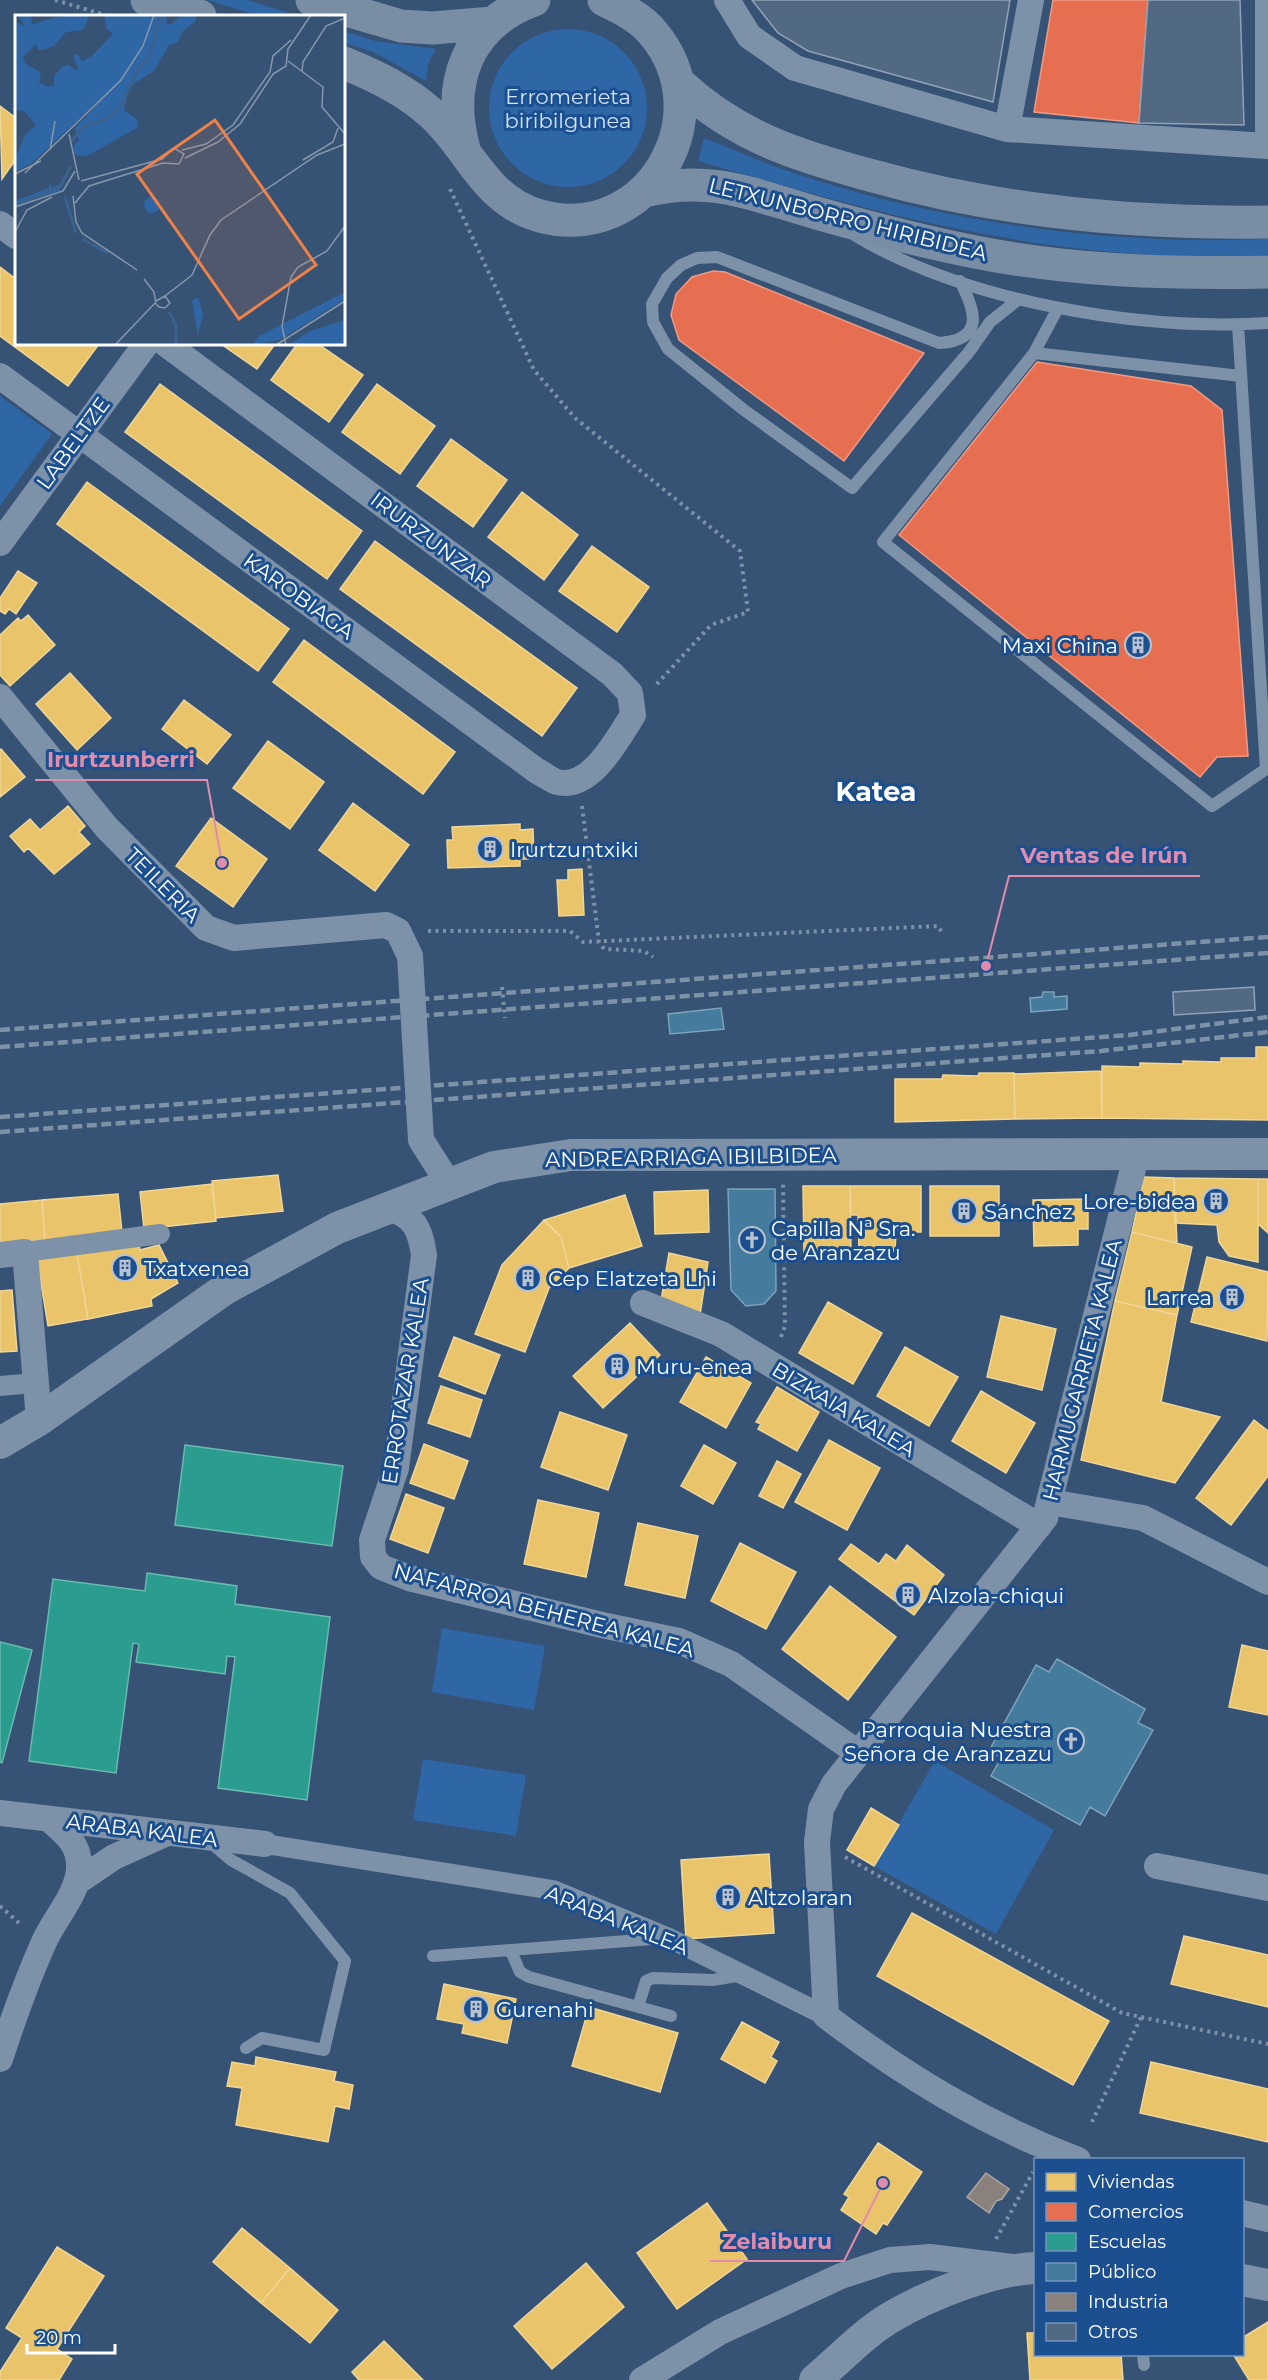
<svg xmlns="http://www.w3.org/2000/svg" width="1268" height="2380" font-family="Montserrat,sans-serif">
<rect width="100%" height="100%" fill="#365274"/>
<path fill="#2f66a5" d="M 207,0 L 247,0 L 299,16 L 259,16 Z
M489 108a79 79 0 1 1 158 0a79 79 0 1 1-158 0Z
M 344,31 L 375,41 L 436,49 L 428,64 L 426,81 L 373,52 L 344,43 Z
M 704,138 C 728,147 752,158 776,167 C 929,221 1106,246 1268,239 L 1268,255 C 1070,266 886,217 698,161 Z
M 0,396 L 52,434 L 0,506 Z
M 442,1628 L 545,1646 L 534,1710 L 432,1692 Z
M 423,1759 L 526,1775 L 516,1836 L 413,1820 Z
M 935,1761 L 1054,1830 L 996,1934 L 874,1866 Z"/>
<path fill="#e9c46a" stroke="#f0d697" stroke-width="1.5" d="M 0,106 L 16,118 L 16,159 L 2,179 Z
M 0,267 L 16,279 L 16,344 L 99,344 L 68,386 L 0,336 Z
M 221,344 L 275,344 L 257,369 Z
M 297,344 L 318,344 L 363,375 L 329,422 L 271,380 Z
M 160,384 L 362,531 L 327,579 L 125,432 Z
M 377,384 L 435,426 L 400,474 L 342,432 Z
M 451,439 L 507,480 L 473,527 L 417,486 Z
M 87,482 L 289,629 L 258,671 L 57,524 Z
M 522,492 L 578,535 L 544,580 L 488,537 Z
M 375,541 L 577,688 L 542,736 L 340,589 Z
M 592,546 L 649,587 L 617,632 L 559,591 Z
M 18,571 L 37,583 L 16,614 L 9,609 L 5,614 L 0,611 L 0,598 Z
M 28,615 L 55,645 L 10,686 L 0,675 L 0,635 L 18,618 L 21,621 Z
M 304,640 L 455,752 L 423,794 L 273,682 Z
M 70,673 L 111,718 L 77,750 L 36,704 Z
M 184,700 L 231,735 L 207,764 L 162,729 Z
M 268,741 L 324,782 L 290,829 L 233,788 Z
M 1,749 L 25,777 L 0,797 L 0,750 Z
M 353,803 L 409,845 L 375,891 L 319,850 Z
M 68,806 L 85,826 L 79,832 L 90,844 L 54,874 L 28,848 L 24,852 L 10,836 L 30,819 L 40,830 Z
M 211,818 L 267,859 L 233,907 L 176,866 Z
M 520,824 L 520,830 L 533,829 L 534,859 L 520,859 L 520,866 L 448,868 L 447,840 L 453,840 L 452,827 Z
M 582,869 L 584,915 L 559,916 L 557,880 L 568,880 L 568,870 Z
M 1256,1047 L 1268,1047 L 1268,1120 L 1102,1118 L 1102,1066 L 1140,1067 L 1140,1063 L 1183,1064 L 1183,1061 L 1221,1062 L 1221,1058 L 1256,1058 Z
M 1101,1071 L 1102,1118 L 1015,1119 L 1014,1074 Z
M 979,1073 L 1014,1073 L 1015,1119 L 895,1122 L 895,1079 L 942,1079 L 943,1075 L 978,1076 Z
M 278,1175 L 283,1211 L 216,1218 L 212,1181 Z
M 1144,1177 L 1174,1178 L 1177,1243 L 1132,1232 Z
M 1174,1178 L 1258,1179 L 1258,1262 L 1229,1256 L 1219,1242 L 1217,1225 L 1175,1223 Z
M 1258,1179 L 1268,1179 L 1268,1233 L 1258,1224 Z
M 212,1184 L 216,1221 L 144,1229 L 140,1192 Z
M 803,1186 L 850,1186 L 851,1252 L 804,1253 Z
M 850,1186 L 921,1186 L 921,1232 L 896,1232 L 895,1251 L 859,1251 L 858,1215 L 851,1215 Z
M 930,1186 L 999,1186 L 999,1236 L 930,1236 Z
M 708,1190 L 709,1232 L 655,1234 L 654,1192 Z
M 118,1194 L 122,1232 L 45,1240 L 42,1200 Z
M 625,1195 L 642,1246 L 569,1268 L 561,1237 L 544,1220 Z
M 1088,1199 L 1088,1229 L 1078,1229 L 1078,1245 L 1034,1246 L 1033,1200 Z
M 42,1200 L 45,1240 L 0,1244 L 0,1204 Z
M 544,1220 L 561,1237 L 569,1268 L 549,1288 L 525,1352 L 475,1334 L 502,1265 Z
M 1132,1232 L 1192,1247 L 1177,1315 L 1115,1301 Z
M 139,1245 L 140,1250 L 159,1245 L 178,1283 L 151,1299 L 152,1306 L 88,1319 L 77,1254 Z
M 36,1253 L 77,1254 L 88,1319 L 48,1326 Z
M 669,1253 L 708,1262 L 699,1322 L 661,1301 Z
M 1207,1257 L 1268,1272 L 1267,1341 L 1191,1322 Z
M 12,1290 L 17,1351 L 0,1352 L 0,1291 Z
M 1115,1301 L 1177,1315 L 1161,1402 L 1220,1417 L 1175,1483 L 1081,1460 Z
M 828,1302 L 882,1333 L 853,1384 L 799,1353 Z
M 1001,1316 L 1056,1329 L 1042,1390 L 987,1377 Z
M 630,1323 L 660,1355 L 603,1408 L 573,1376 Z
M 454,1337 L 500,1355 L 485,1394 L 439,1376 Z
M 905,1347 L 958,1377 L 929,1426 L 877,1396 Z
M 706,1357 L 751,1383 L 726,1428 L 680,1402 Z
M 441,1386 L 482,1400 L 470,1437 L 428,1423 Z
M 777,1387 L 819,1412 L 797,1451 L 758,1429 L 761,1424 L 756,1422 Z
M 981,1391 L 1035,1423 L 1006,1473 L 952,1441 Z
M 560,1412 L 627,1435 L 608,1490 L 541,1467 Z
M 1254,1420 L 1268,1431 L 1268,1476 L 1231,1525 L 1196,1498 Z
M 829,1440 L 880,1468 L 847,1530 L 795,1502 Z
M 424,1444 L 468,1461 L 454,1499 L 410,1483 Z
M 704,1445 L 736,1463 L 713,1504 L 681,1486 Z
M 777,1461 L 801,1474 L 783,1508 L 759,1496 Z
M 406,1494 L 444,1508 L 428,1553 L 390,1539 Z
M 538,1500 L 599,1513 L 586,1577 L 524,1564 Z
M 638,1523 L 698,1536 L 685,1598 L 625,1585 Z
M 740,1543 L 796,1572 L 766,1629 L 711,1601 Z
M 851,1544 L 879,1564 L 886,1554 L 896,1561 L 907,1545 L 944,1575 L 914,1615 L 839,1559 Z
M 830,1586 L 896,1637 L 848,1700 L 782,1649 Z
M 1242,1645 L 1268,1651 L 1268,1715 L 1229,1707 Z
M 871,1808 L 899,1825 L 874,1866 L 847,1850 Z
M 769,1854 L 774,1933 L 686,1939 L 681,1860 Z
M 912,1913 L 1109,2021 L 1073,2085 L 877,1976 Z
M 1184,1936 L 1268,1955 L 1268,2007 L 1171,1984 Z
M 444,1984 L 516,1999 L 507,2043 L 462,2033 L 464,2024 L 437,2019 Z
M 589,2007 L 678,2033 L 660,2092 L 572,2066 Z
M 742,2022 L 779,2042 L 771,2057 L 777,2061 L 765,2083 L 721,2059 Z
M 256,2057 L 336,2072 L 334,2081 L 353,2085 L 349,2109 L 335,2106 L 328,2142 L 236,2125 L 242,2088 L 227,2086 L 232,2062 L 255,2066 Z
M 1151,2062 L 1268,2089 L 1268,2142 L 1140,2113 Z
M 878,2143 L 922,2172 L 887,2225 L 883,2223 L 876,2234 L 841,2210 L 849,2197 L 844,2194 Z
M 707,2203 L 747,2259 L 677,2309 L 637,2253 Z
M 242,2228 L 290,2268 L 261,2303 L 213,2262 Z
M 57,2247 L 104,2276 L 57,2349 L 72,2359 L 59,2380 L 0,2380 L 0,2372 L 22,2338 L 6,2328 Z
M 586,2263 L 624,2307 L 552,2369 L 514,2326 Z
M 290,2268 L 338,2310 L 310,2343 L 261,2303 Z
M 1268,2322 L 1268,2380 L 1249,2380 L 1233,2354 L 1242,2354 L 1242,2338 Z
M 1027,2333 L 1036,2333 L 1036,2354 L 1121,2354 L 1123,2380 L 1030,2380 Z
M 384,2341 L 423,2380 L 359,2380 L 352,2372 Z"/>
<path fill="#e76f51" stroke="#ee9a85" stroke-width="1.5" d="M 1053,0 L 1148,0 L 1139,123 L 1034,112 Z
M 713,271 L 725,272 L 924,353 L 844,461 L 679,340 L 671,315 L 676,294 L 692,277 Z
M 1037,362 L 1191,386 L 1222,410 L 1248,756 L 1217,757 L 1200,777 L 899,535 Z"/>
<path fill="#2a9d8f" stroke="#6abab1" stroke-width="1.5" d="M 185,1445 L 343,1466 L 332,1546 L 175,1525 Z
M 147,1573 L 237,1586 L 235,1604 L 330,1617 L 307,1800 L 218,1788 L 235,1657 L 227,1656 L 225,1674 L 136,1662 L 139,1644 L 133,1643 L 116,1773 L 29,1761 L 53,1579 L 145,1591 Z
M 0,1642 L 32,1650 L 2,1763 L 0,1762 Z"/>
<path fill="#457b9d" stroke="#7da3ba" stroke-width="1.5" d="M 1043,992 L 1054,992 L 1054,997 L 1067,996 L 1067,1009 L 1031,1012 L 1030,998 L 1042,997 Z
M 721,1008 L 724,1029 L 670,1034 L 668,1014 Z
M 728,1189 L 775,1189 L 776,1291 L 764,1304 L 746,1306 L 731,1290 Z
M 1057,1659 L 1145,1709 L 1138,1723 L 1153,1730 L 1105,1816 L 1090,1807 L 1080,1825 L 991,1776 L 1001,1758 L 989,1751 L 1036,1665 L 1049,1672 Z"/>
<path fill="#8a817c" stroke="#ada7a3" stroke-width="1.5" d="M 986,2173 L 1009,2189 L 1002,2199 L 996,2201 L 989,2213 L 967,2197 Z"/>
<path fill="#526984" stroke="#92a2b6" stroke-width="1.5" d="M 752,0 L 1010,0 L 993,102 L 808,51 L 778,33 Z
M 1148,0 L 1240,0 L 1244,125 L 1139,123 Z
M 1254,987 L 1255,1010 L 1174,1015 L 1173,992 Z"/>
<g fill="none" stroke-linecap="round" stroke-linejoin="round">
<path stroke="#7d92a8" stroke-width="4" stroke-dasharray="3 4.5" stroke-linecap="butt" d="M 55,0 L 108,16
M 450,189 L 534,370 L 575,418 L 740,551 L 748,612 L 711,625 L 655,686
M 582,806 L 599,942 L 604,949 L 644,951 L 653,957
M 428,931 L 570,931 L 583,942 L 938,926 L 943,934
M 502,987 L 505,1018
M 781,1337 L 785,1326 L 783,1184
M 845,1857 L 1122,2013 L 1268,2044
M 0,1906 L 21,1925
M 1092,2122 L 1141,2017
M 996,2239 L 1033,2172"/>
<path stroke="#7d92a8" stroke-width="12" d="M 856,236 C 967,302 1140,331 1268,323
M 960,281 C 975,310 986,340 939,343 L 717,257 L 697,258 L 681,265 L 667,278 L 652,304 L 653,322 L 668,349 L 744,410 L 852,488 L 969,352 L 990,322 L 1019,299
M 1058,308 L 1034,353 L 883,542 L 1212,806 L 1266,769 L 1238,325
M 1034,353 L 1241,376
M 210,1842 L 231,1860 L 290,1893 L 345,1961 L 324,2050 L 262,2038 L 246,2048
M 511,1951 L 520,1972 L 529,1977 L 671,2016
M 433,1956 L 665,1938
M 638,2007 L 646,1981 L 653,1978 L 713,1980 L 742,1975
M 1143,2354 L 1144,2365"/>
<path stroke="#7d92a8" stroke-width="20" d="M 25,1252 L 160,1234
M 0,1386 L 35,1383
M 265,1844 L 553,1890 L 669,1938 L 826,2016"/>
<path stroke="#7d92a8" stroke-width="26" d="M 727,0 L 749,36 L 795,68 L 1007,129 L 1268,146
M 1007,129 L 1031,0
M 1268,146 L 1268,0
M 0,224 L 16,236
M 0,376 L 537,771 C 543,774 551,780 557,782 C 591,791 618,738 633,715 L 630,693 L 612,674 L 166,344
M 0,543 L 146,344
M 0,697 L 107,828 L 206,928 L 234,938 L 386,925 L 398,931 L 410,956 L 421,1140 L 449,1184
M 389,1207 C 415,1218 420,1228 424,1255 L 396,1468 L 372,1540 L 373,1557 L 381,1567 L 409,1578 L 602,1625 L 679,1641 L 731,1664 L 858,1753
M 0,1255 L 25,1252 L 39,1420
M 643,1303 L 721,1334 L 1039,1526
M 1050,1502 L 1143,1518 L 1268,1582
M 0,1813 L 265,1844
M 1157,1866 L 1268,1888
M 77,1882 L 114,1857 L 165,1834
M 0,2059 C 13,2019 27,1980 44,1942 C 54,1919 78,1894 79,1868 C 80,1844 65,1833 49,1819
M 1078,2160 C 984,2124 905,2076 826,2016 L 817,1842 L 821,1809 L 834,1784 L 1045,1518 L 1137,1153
M 1242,2213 L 1268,2219
M 642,2380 L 720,2332 L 841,2276 L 890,2260 L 930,2257 L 1012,2267"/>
<path stroke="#7d92a8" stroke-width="32" d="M 0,1443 L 39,1420 L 225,1289 L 337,1228 L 494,1167 L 571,1155 L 1268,1154
M 1242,2280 L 1268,2285
M 815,2380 C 839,2360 866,2331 893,2316 C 929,2295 994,2269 1036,2268"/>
<path stroke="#798da4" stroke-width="33" d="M 147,0 L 200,16
M 312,0 L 401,26 L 433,28 L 492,23
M 344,63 C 376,76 407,91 433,115 C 471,150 485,201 540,216 C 647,245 723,116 653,33 C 640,17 622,9 604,0
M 679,83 C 737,137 798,156 873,176 C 1002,212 1134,224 1268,222
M 464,149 C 446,83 467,24 534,0
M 644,191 C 713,174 755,196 820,214 C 870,228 920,241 970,251 C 1068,271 1169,274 1268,272"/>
<path stroke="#7e92a7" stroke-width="4.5" stroke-dasharray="10 4.5" stroke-linecap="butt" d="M 0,1030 L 1268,937
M 0,1047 L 1268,953
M 0,1117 L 1129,1035 L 1268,1017
M 0,1132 L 1101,1051 L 1268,1032"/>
</g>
<defs>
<symbol id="building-ring" viewBox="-11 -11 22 22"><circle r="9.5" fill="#1b4f8f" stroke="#b9c2ce" stroke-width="1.5"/><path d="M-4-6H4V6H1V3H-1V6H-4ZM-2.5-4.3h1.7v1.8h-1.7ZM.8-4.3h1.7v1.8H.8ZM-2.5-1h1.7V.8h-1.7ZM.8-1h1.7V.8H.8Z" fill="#b9c2ce"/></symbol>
<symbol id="church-ring" viewBox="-11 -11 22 22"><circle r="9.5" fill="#1b4f8f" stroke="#b9c2ce" stroke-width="1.5"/><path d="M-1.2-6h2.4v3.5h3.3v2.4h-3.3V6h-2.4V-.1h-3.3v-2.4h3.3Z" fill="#b9c2ce"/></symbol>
</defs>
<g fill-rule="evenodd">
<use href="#building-ring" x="1123" y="630" width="30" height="30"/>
<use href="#building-ring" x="475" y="834" width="30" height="30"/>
<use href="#building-ring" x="1201" y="1186" width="30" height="30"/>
<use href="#building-ring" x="949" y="1196" width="30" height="30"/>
<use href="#church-ring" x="737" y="1225" width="30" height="30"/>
<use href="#building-ring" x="110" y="1253" width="30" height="30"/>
<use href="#building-ring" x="513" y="1263" width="30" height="30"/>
<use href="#building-ring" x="1217" y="1282" width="30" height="30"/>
<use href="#building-ring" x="602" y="1351" width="30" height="30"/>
<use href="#building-ring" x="893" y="1580" width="30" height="30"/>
<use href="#church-ring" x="1056" y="1726" width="30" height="30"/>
<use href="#building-ring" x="713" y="1882" width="30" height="30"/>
<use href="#building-ring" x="461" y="1994" width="30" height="30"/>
</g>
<g text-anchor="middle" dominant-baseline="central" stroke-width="6" stroke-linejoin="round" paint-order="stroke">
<g font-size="21" fill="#cfe3fa" stroke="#1b4f8f">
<text x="568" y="96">Erromerieta<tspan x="568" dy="24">biribilgunea</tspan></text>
</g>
<g font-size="21" fill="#fff" stroke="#1b4f8f">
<text transform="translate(848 219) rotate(14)">LETXUNBORRO HIRIBIDEA</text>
<text transform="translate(73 443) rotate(-54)">LABELTZE</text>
<text transform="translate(431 540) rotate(37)">IRURZUNZAR</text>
<text transform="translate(299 596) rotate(36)">KAROBIAGA</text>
<text transform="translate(163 885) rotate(45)">TEILERIA</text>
<text transform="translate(691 1157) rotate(-1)">ANDREARRIAGA IBILBIDEA</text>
<text transform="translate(1082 1370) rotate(-76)">HARMUGARRIETA KALEA</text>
<text transform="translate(405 1381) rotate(-81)">ERROTAZAR KALEA</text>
<text transform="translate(844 1409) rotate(31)">BIZKAIA KALEA</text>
<text transform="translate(544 1610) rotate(15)">NAFARROA BEHEREA KALEA</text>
<text transform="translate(142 1830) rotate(7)">ARABA KALEA</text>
<text transform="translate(617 1920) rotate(22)">ARABA KALEA</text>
</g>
<g font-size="21" fill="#fff" stroke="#1b4f8f" text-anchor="start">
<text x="1118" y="645" text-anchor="end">Maxi China</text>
<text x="510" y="849">Irurtzuntxiki</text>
<text x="1196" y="1201" text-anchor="end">Lore-bidea</text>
<text x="984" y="1211">Sánchez</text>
<text x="771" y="1228">Capilla Nª Sra.<tspan x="771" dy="24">de Aranzazu</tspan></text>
<text x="144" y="1268">Txatxenea</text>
<text x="548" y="1278">Cep Elatzeta Lhi</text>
<text x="1212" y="1297" text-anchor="end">Larrea</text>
<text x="636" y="1366">Muru-enea</text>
<text x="928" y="1595">Alzola-chiqui</text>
<text x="1052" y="1729" text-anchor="end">Parroquia Nuestra<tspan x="1052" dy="24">Señora de Aranzazu</tspan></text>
<text x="748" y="1897">Altzolaran</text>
<text x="496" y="2009">Gurenahi</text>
</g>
<g font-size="27" font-weight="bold" fill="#fff" stroke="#1b4f8f">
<text x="876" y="791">Katea</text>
</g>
</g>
<g transform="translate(15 15)">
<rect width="330" height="330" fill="#365274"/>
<path d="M 3,0 L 20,0 L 16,2 L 18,9 L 49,0 L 75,0 L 68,15 L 51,17 L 39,31 L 28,35 L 23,35 L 21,29 L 8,42 L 11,49 L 26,58 L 24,67 L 31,71 L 39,71 L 39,61 L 48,51 L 54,50 L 61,56 L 63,52 L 58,41 L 63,39 L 67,46 L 77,41 L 98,19 L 91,13 L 89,0 L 152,0 L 151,8 L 156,9 L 167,0 L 181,0 L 181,6 L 168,16 L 163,27 L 154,30 L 139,56 L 115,71 L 109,95 L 123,105 L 122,113 L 72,141 L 60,140 L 58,131 L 64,125 L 60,113 L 95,75 L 18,147 L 0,157 L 0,143 L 10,120 L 21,110 L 9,96 L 0,95 L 0,7 L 10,11 ZM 34,166 L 36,172 L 45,170 L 45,176 L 0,190 L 0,186 L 34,173 ZM129 190a8 8 0 1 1 16 0a8 8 0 1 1-16 0ZM 330,277 L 330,284 L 265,325 L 237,330 L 244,321 ZM 183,283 L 188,299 L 183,320 L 177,285 ZM 330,305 L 330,330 L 274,330 L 295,316 Z" fill="#2f66a5"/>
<path fill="none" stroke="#3b618d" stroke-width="3" d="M 56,127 L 68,112 L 93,103 L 107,90 L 123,54 L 134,42 L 146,0M 45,172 L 56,151M 50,182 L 61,218M 1,190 L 45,172M 67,224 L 93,238M 154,297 L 161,310 L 161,330"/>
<path fill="none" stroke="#8697ac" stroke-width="1.5" d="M 273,46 L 308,72 L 307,92 L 330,119M 287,56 L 288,47 L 311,11 L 330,3M 54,119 L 64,165M 35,135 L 40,106M 167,135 L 191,129 L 218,110 L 255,57 L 258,41 L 276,25M 170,143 L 203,127 L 225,109 L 258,59 L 271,51 L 273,34 L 296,0M 288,145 L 318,127 L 323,113M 10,158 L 106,65 L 128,31 L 139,0M 0,159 L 26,146M 58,181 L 61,207 L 67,218 L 122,255M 60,188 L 74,171 L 148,148 L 164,149 L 169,139 L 159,133 L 147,144 L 66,166M 0,192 L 48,176 L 60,156M 0,217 L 12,195 L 37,182M 129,264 L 139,277 L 141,289 L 144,292 L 150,293 L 155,288 L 150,281 L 141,286M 150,281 L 177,260 L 195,220 L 206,205 L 302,140 L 330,129M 100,330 L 141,287M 261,330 L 330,286M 271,330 L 267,311 L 276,262 L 283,252 L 312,236 L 330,211"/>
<path fill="#ee8249" fill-opacity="0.15" stroke="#ee8249" stroke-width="3" d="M 200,105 L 301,250 L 224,304 L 122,159 Z"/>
<rect width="330" height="330" fill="none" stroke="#fff" stroke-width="3"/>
</g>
<path fill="none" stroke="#e08cad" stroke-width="2" d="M222 863L207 780H35M986 966L1009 876H1200M883 2183L844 2261H710"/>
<g fill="#e08cad" stroke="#1b4f8f" stroke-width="2">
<circle cx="222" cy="863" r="6"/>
<circle cx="986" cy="966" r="6"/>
<circle cx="883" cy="2183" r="6"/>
</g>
<g font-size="22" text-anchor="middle" font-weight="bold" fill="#e08cad" stroke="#1b4f8f" stroke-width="6" stroke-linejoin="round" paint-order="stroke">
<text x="121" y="767">Irurtzunberri</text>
<text x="1104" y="863">Ventas de Irún</text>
<text x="777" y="2249">Zelaiburu</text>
</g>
<rect x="1034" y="2158" width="210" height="198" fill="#1b4f8f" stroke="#7695bc" stroke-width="1.5"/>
<rect x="1046" y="2173" width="30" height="18" fill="#e9c46a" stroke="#7695bc" stroke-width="1.5"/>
<text x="1088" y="2188" font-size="18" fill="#ffffff">Viviendas</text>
<rect x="1046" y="2203" width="30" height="18" fill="#e76f51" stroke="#7695bc" stroke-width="1.5"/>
<text x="1088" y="2218" font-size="18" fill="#ffffff">Comercios</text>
<rect x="1046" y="2233" width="30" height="18" fill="#2a9d8f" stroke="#7695bc" stroke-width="1.5"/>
<text x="1088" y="2248" font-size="18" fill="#ffffff">Escuelas</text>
<rect x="1046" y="2263" width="30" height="18" fill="#457b9d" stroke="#7695bc" stroke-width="1.5"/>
<text x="1088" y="2278" font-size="18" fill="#ffffff">Público</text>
<rect x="1046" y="2293" width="30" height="18" fill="#8a817c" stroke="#7695bc" stroke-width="1.5"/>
<text x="1088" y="2308" font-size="18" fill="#ffffff">Industria</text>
<rect x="1046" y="2323" width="30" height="18" fill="#526984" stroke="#7695bc" stroke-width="1.5"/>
<text x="1088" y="2338" font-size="18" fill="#ffffff">Otros</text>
<path d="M27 2344v9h88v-9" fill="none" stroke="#ffffff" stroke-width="3"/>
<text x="36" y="2344" font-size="18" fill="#ffffff" stroke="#1b4f8f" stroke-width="4.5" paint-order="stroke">20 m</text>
</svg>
